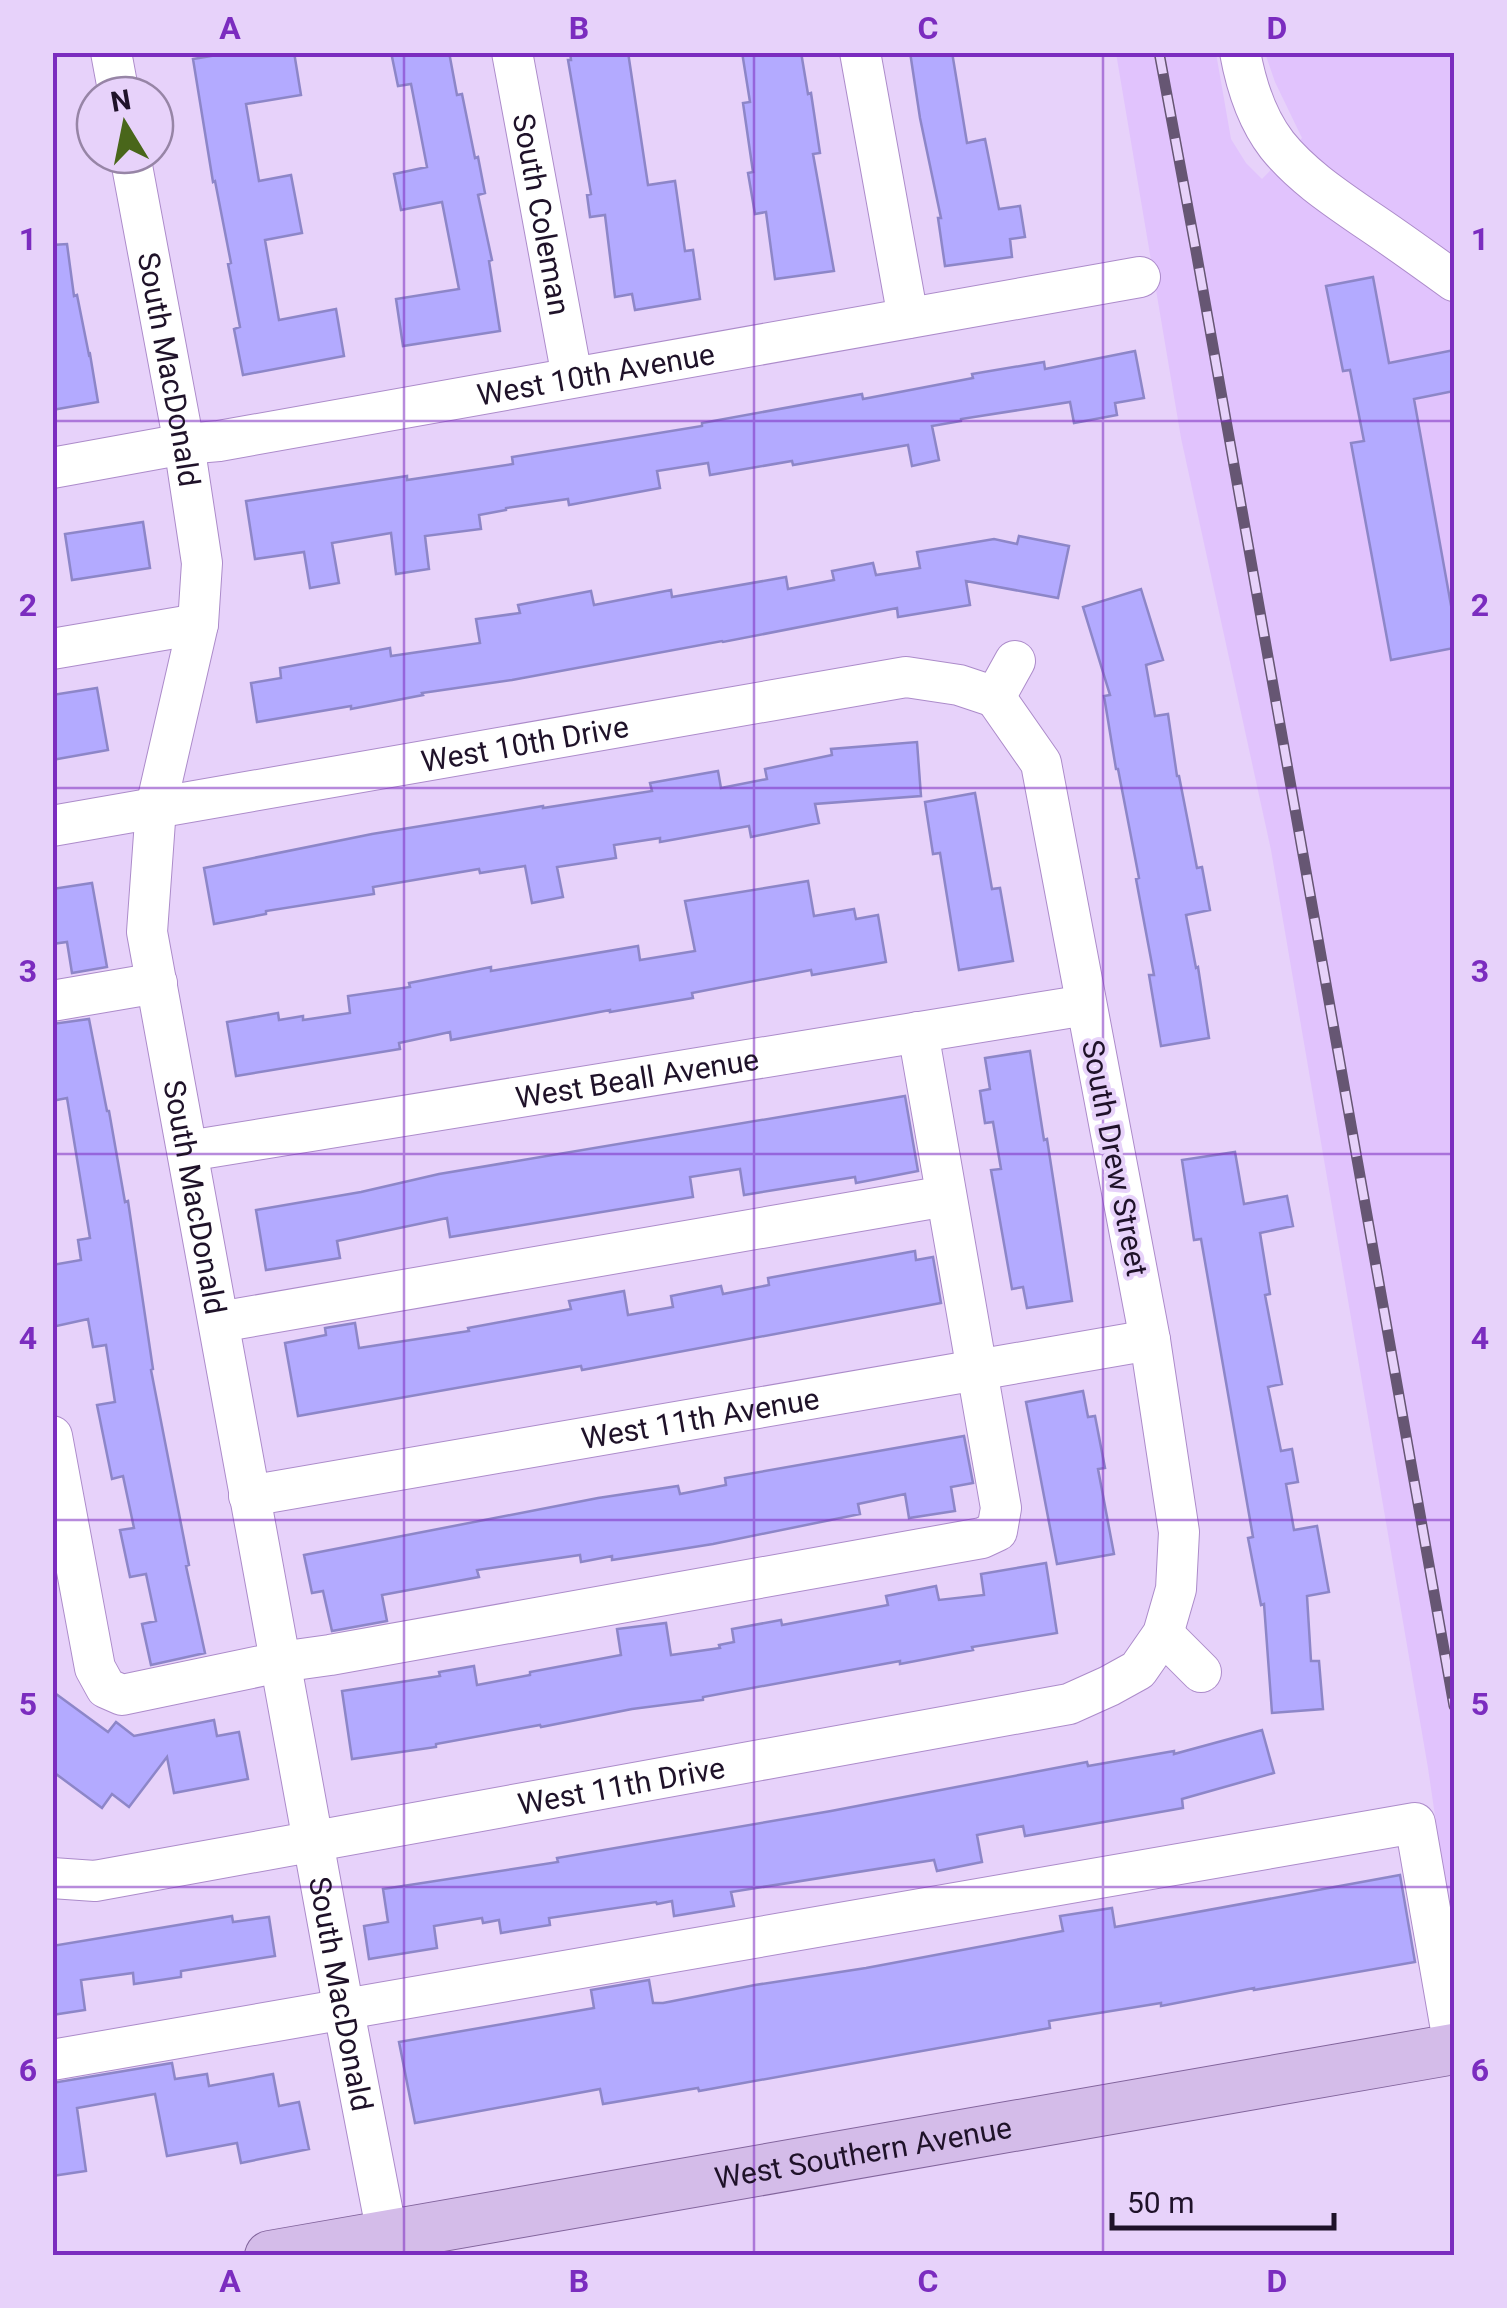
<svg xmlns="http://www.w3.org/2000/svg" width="1507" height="2308" font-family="Roboto,sans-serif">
<rect width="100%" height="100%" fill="#e7d2fa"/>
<path fill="#e1c3fd" d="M 1116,53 L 1216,53 L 1231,139 L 1246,163 L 1262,179 L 1302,138 L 1275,82 L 1265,53 L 1454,53 L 1454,1945 L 1428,1768 L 1271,850 L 1181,438 Z"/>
<path fill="#b3aaff" stroke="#8d86c8" stroke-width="2.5" d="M 235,52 L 294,52 L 301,95 L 246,104 L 259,181 L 291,175 L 302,233 L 265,240 L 279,320 L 336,309 L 344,356 L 243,375 L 234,329 L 240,327 L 228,264 L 231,263 L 215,181 L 213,182 L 193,59 Z
M 391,52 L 449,52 L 457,95 L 462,94 L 475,158 L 478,157 L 485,193 L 478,195 L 492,260 L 489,261 L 500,331 L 403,346 L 396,299 L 459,289 L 442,202 L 401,210 L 394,174 L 427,167 L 411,84 L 398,86 Z
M 570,52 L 628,52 L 648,185 L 675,181 L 685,251 L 693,250 L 700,299 L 635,310 L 632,294 L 615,297 L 605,215 L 590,217 L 587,195 L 591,194 L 568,60 L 571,60 Z
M 742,52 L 801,52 L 808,94 L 811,93 L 820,153 L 813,154 L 834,271 L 775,279 L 766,212 L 755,214 L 748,173 L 753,172 L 743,103 L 750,102 Z
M 910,52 L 952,52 L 967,143 L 985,139 L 999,209 L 1020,206 L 1025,237 L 1010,239 L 1012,257 L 945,266 L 938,218 L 941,218 L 920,118 Z
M 67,244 L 74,296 L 77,295 L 89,355 L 90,354 L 98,402 L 52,410 L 52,245 Z
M 1373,277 L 1389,363 L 1454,350 L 1454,391 L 1414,399 L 1454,622 L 1454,648 L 1391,660 L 1351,443 L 1364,441 L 1350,370 L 1343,371 L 1326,286 Z
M 1135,351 L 1144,398 L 1115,403 L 1117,415 L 1074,423 L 1070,402 L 961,419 L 961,421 L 932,426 L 939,460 L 912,466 L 908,445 L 793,465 L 792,461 L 710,475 L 708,463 L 657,471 L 660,488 L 569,505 L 568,499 L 506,508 L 506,510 L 479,515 L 481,529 L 425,536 L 429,569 L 396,574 L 391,533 L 332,543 L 339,583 L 310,588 L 304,552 L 255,559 L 246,501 L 407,476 L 407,480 L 513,464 L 512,457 L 702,426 L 702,423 L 862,394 L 863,399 L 973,378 L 972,374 L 1044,362 L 1045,369 Z
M 143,522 L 150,568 L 72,580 L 65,534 Z
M 1019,536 L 1069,546 L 1058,598 L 966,581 L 970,605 L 898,617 L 897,608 L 723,642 L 722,641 L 512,680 L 422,693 L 423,695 L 351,709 L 351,706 L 257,722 L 251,683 L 281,678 L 280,668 L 390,648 L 391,656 L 480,643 L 476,619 L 520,613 L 518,605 L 591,591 L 594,605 L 671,590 L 672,597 L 786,577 L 788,589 L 834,580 L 832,571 L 873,563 L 876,575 L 920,568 L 917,552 L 994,539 L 1017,544 Z
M 1141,589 L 1163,660 L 1146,665 L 1155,716 L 1168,714 L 1177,776 L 1179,776 L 1197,868 L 1202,867 L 1210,910 L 1186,915 L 1196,968 L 1198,967 L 1209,1038 L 1161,1046 L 1149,975 L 1154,975 L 1136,879 L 1139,878 L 1118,769 L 1116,769 L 1104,696 L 1110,695 L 1083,607 Z
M 97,688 L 108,750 L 52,760 L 52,695 Z
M 917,742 L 921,796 L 815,804 L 819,823 L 751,837 L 749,826 L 660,842 L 660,838 L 614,845 L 616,858 L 557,867 L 563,897 L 532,903 L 525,866 L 480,873 L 479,869 L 373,887 L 374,894 L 266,911 L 266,914 L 214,924 L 204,868 L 372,834 L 543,806 L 543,808 L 652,791 L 650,783 L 718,771 L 721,788 L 767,779 L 765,769 L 832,755 L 831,749 Z
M 975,793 L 992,889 L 1000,888 L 1013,961 L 959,970 L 940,853 L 933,854 L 925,802 Z
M 808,881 L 814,916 L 854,909 L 856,919 L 878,915 L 886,962 L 812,975 L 811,970 L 692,993 L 693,998 L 610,1012 L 610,1010 L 451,1040 L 450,1032 L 399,1043 L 400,1049 L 236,1076 L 227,1022 L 278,1013 L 279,1020 L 303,1016 L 303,1020 L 350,1013 L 348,996 L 410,987 L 409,983 L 491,967 L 491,971 L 638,946 L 640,960 L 695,951 L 685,901 Z
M 92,883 L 107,967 L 72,973 L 67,942 L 52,944 L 52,889 Z
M 89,1019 L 107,1111 L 109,1111 L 125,1202 L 128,1201 L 153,1369 L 151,1370 L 189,1565 L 186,1566 L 205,1653 L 151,1665 L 142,1624 L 156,1621 L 146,1574 L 130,1577 L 120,1530 L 134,1528 L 123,1476 L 112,1479 L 97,1405 L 115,1402 L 106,1345 L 93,1347 L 88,1319 L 52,1327 L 52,1265 L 81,1260 L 78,1240 L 90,1238 L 67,1098 L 52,1101 L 52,1024 Z
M 1030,1051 L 1044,1140 L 1047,1139 L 1072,1301 L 1027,1308 L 1023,1287 L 1012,1289 L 991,1170 L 1001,1169 L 993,1122 L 985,1123 L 980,1091 L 990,1089 L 985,1058 Z
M 905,1096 L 918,1171 L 856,1183 L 855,1177 L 744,1195 L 740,1169 L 690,1177 L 693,1197 L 450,1237 L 447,1218 L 337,1241 L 340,1258 L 266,1270 L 256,1210 L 361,1192 L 439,1174 Z
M 1235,1152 L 1244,1204 L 1287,1196 L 1293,1226 L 1260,1233 L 1270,1294 L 1265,1295 L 1282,1384 L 1268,1387 L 1281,1451 L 1292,1449 L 1298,1482 L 1286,1484 L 1294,1530 L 1317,1526 L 1329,1592 L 1307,1596 L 1311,1661 L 1319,1661 L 1323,1709 L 1272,1713 L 1264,1604 L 1261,1605 L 1248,1538 L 1253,1537 L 1201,1239 L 1194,1240 L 1182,1160 Z
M 915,1251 L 916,1260 L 933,1257 L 941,1303 L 582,1370 L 581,1366 L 298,1416 L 285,1343 L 326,1335 L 325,1328 L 355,1323 L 359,1348 L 469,1331 L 468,1328 L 571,1309 L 569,1301 L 624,1291 L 628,1315 L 673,1307 L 671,1296 L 721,1286 L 723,1294 L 769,1285 L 768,1278 Z
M 1083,1391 L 1088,1417 L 1095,1416 L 1105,1468 L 1098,1469 L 1114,1554 L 1057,1564 L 1026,1402 Z
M 964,1436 L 973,1483 L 951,1487 L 955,1511 L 909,1518 L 905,1494 L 858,1504 L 860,1514 L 713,1544 L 612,1560 L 612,1556 L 581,1562 L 580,1555 L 477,1570 L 479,1577 L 382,1595 L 387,1621 L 332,1631 L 323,1591 L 312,1593 L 304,1555 L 598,1498 L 678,1486 L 680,1494 L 726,1485 L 725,1478 Z
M 1046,1563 L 1057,1633 L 972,1647 L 973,1650 L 900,1664 L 900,1661 L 703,1697 L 703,1700 L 632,1709 L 541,1727 L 540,1725 L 436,1744 L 436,1747 L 352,1759 L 342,1691 L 440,1676 L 439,1672 L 474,1666 L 477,1685 L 530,1675 L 530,1672 L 621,1655 L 617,1629 L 666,1623 L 671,1655 L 720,1648 L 719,1645 L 734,1642 L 732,1629 L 781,1620 L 782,1625 L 888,1605 L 886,1596 L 936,1586 L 939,1600 L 984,1595 L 981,1574 Z
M 52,1691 L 108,1732 L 116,1722 L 134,1736 L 214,1720 L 217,1736 L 239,1732 L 248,1779 L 174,1793 L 167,1757 L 129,1807 L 112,1794 L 102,1808 L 52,1771 Z
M 1262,1730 L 1274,1773 L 1182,1799 L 1183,1808 L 1025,1836 L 1023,1826 L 977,1835 L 982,1862 L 937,1871 L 934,1860 L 731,1892 L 734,1906 L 674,1916 L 672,1901 L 657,1904 L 656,1902 L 549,1918 L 550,1925 L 501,1933 L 499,1920 L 483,1923 L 482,1918 L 434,1926 L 437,1948 L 369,1959 L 364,1926 L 388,1922 L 383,1889 L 558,1862 L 557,1858 L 831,1811 L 1087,1762 L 1088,1766 L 1174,1751 L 1174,1754 Z
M 1400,1875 L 1415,1962 L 1254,1990 L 1254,1988 L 1161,2006 L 1161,2003 L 1049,2021 L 1050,2028 L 699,2091 L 698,2088 L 603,2104 L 600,2089 L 415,2123 L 399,2042 L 594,2008 L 591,1990 L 649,1980 L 653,2003 L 663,2003 L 755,1985 L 866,1968 L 1063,1931 L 1060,1916 L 1112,1908 L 1115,1927 Z
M 232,1916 L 233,1922 L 269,1917 L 275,1956 L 181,1971 L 181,1977 L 134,1984 L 133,1973 L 81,1980 L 85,2010 L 52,2015 L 52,1946 Z
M 172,2063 L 175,2079 L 207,2074 L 209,2086 L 273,2074 L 279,2106 L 299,2102 L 309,2149 L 241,2163 L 237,2143 L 167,2156 L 155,2094 L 77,2108 L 86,2171 L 52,2176 L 52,2083 Z"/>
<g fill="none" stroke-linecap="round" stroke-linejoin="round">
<defs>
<g id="minor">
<path d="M 111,52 L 119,95"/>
<path id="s1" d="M 512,52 L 572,377"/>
<path d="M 860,52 L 908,318"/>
<path d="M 1240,52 C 1246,85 1256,118 1277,145 C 1301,175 1334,197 1366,219 C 1396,239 1425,260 1454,281"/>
<path id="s2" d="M 130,155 L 184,444 L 202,563 L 198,624 L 156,807 L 147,932 L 344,2011 L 387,2234"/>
<path id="s3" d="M 52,468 L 184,444 L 219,441 L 1140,277"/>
<path d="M 52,649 L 198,624"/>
<path d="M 995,697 L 1015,661"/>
<path id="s4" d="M 52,826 L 906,677 L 959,685 L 995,697"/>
<path d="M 52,1001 L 157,983"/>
<path id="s5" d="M 188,1151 L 1086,1005"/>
<path d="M 219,1322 L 946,1196"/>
<path d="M 52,1436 L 95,1668 L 106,1688 L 122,1695 L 280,1662 L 330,1655 L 982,1538 L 997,1531 L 1001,1508 L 918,1032"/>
<path id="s6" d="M 249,1496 L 1150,1340"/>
<path d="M 1163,1634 L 1201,1672"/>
<path id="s7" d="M 52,1878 L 95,1881 L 1069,1704 L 1109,1686 L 1138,1670 L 1163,1634 L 1176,1589 L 1179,1532 L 1150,1340 L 1041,763 L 995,697"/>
<path d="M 52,2060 L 1415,1823 L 1454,2047"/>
</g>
<g id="major">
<path id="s8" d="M 270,2256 L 1454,2049"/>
</g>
</defs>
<use href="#minor" stroke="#ac8bca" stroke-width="42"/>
<use href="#major" stroke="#82649c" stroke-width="52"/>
<use href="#minor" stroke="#fff" stroke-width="40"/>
<use href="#major" stroke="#d4bce9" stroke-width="50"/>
<defs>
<path id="rail" d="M 1159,52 L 1196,251 L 1454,1706"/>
</defs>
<use href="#rail" stroke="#665673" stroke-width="11"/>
<use href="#rail" stroke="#e7d2fa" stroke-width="8" stroke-dasharray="22" stroke-linecap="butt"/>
</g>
<path fill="none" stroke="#7b2cbf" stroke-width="2.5" stroke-opacity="0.55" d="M 404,52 L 404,2256M 754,52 L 754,2256M 1103,52 L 1103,2256M 52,421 L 1454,421M 52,788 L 1454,788M 52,1154 L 1454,1154M 52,1520 L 1454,1520M 52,1887 L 1454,1887"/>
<g text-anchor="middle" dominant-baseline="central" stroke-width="8" stroke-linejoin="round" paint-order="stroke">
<g font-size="30" fill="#1f1229" stroke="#e7d2fa">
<text stroke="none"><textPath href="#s1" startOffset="165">South Coleman</textPath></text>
<text stroke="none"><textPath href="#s2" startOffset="218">South MacDonald</textPath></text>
<text stroke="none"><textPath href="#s3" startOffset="552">West 10th Avenue</textPath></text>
<text stroke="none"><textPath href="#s4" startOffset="480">West 10th Drive</textPath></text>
<text stroke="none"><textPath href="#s5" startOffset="455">West Beall Avenue</textPath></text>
<text transform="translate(1115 1158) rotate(79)">South Drew Street</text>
<text stroke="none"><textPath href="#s2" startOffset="1058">South MacDonald</textPath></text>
<text stroke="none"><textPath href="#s6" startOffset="458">West 11th Avenue</textPath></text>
<text stroke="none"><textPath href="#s7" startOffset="578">West 11th Drive</textPath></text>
<text stroke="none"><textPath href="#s2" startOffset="1868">South MacDonald</textPath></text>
<text stroke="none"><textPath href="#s8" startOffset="602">West Southern Avenue</textPath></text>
</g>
</g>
<rect width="1507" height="2308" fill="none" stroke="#e7d2fa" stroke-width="110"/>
<g transform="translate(125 125) rotate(350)"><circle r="48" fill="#e7d2fa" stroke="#9785a6" stroke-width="2.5"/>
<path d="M0-8L18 38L0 25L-18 38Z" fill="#49661a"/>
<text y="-15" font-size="28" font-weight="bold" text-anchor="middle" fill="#1f1229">N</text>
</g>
<path d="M1112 2213v15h222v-15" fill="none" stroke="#1f1229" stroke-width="5"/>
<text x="1127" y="2213" font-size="30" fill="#1f1229" stroke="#e7d2fa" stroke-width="8" paint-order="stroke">50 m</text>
<rect x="55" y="55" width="1397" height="2198" fill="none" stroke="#7b2cbf" stroke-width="4"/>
<g font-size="32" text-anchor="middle" font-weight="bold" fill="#7b2cbf">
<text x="230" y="39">A</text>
<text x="579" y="39">B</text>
<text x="928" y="39">C</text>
<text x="1277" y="39">D</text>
<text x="28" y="250">1</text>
<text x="1480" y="250">1</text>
<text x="28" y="616">2</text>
<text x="1480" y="616">2</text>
<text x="28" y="982">3</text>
<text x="1480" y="982">3</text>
<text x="28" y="1349">4</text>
<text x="1480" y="1349">4</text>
<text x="28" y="1715">5</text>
<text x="1480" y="1715">5</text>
<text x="28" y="2081">6</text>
<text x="1480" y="2081">6</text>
<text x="230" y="2292">A</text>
<text x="579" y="2292">B</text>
<text x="928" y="2292">C</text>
<text x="1277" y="2292">D</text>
</g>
</svg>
